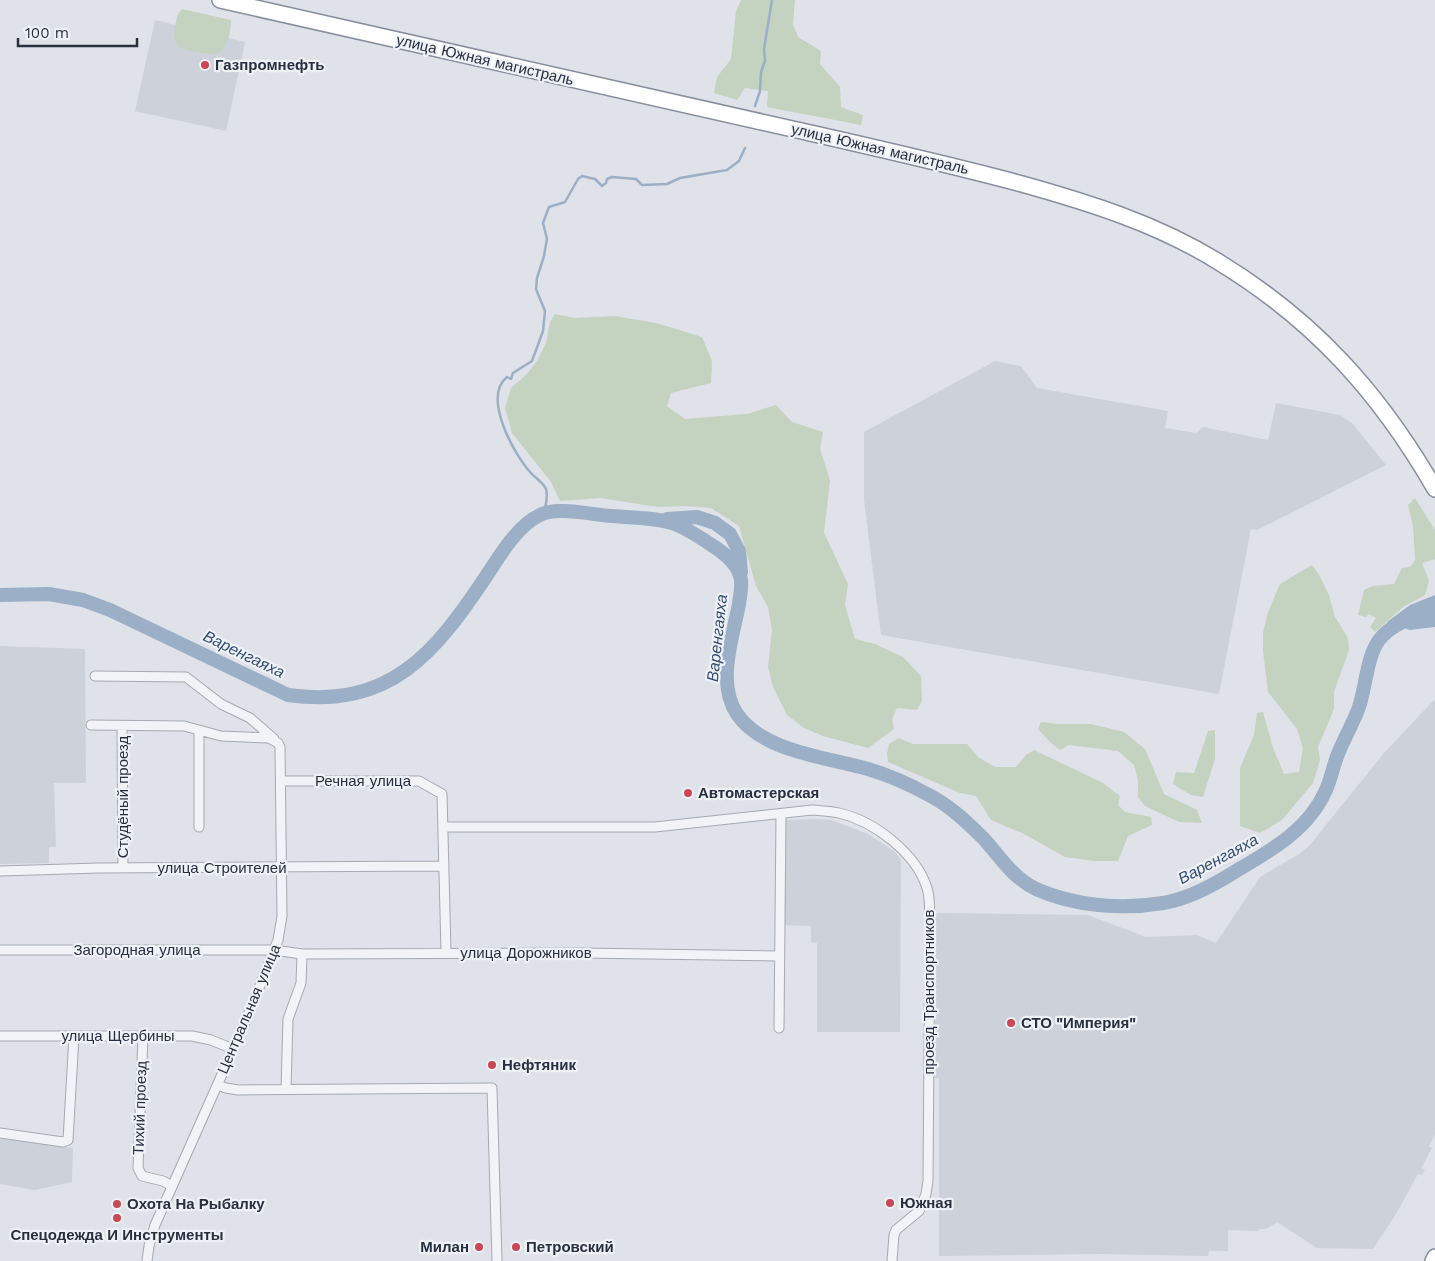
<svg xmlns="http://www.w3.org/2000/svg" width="1435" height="1261" font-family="'Work Sans',sans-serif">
<rect width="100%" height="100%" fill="#dfe2e8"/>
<path fill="#cdd1da" d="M 155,20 L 245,42 L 226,131 L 135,111 Z
M 995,361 L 1021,366 L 1037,388 L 1168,411 L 1165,428 L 1196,433 L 1203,427 L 1268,440 L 1276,403 L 1340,415 L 1352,423 L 1386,465 L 1257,530 L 1251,529 L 1219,694 L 881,635 L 864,500 L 864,432 Z
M 0,646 L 85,649 L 86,783 L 54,783 L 56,847 L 49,847 L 49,863 L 0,864 Z
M 1435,699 L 1435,1135 L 1429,1146 L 1432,1148 L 1421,1168 L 1425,1170 L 1422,1175 L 1418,1174 L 1396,1214 L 1373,1249 L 1317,1248 L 1277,1222 L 1266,1229 L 1259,1229 L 1259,1231 L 1228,1230 L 1228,1251 L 1209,1251 L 1208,1256 L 1099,1254 L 939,1256 L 939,1078 L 935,1078 L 936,913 L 1088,915 L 1146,937 L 1197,935 L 1216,943 L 1260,877 L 1299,854 L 1309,846 L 1384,753 Z
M 816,819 L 831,820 L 868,834 L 894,851 L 901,860 L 900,1032 L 817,1032 L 817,943 L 811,942 L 811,926 L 782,925 L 783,820 Z
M 0,1137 L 73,1148 L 72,1182 L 35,1190 L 0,1184 Z"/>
<path fill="#c4d2c0" d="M 741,0 L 795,0 L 793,24 L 798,37 L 821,51 L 820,64 L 840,87 L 841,107 L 863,115 L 861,125 L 767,107 L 768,91 L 745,88 L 737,100 L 714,93 L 717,77 L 731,59 L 736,11 Z
M 182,9 L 231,20 C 231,33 227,55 211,54 C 192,51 170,53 175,28 C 176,21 177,14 182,9 Z
M 555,314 L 575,318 L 615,316 L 656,323 L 702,337 L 712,361 L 711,383 L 671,393 L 667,406 L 685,419 L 747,414 L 776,405 L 792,422 L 823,432 L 820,449 L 830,480 L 824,533 L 848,584 L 845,605 L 855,639 L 875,644 L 903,657 L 921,676 L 922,701 L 917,710 L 897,708 L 892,719 L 894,729 L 868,748 L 823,736 L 804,728 L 787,715 L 773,687 L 768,667 L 772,630 L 768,607 L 756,586 L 739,526 L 711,508 L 684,506 L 658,507 L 600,498 L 560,501 L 551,482 L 512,433 L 505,408 L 511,388 L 526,375 L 537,361 L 546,343 L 550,322 Z
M 1415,498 L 1435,530 L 1435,559 L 1422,563 L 1429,581 L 1425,595 L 1403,607 L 1375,632 L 1370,627 L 1376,618 L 1369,614 L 1366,617 L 1358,615 L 1364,590 L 1373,586 L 1394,584 L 1402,568 L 1410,567 L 1415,560 L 1413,526 L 1408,505 Z
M 1312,565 L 1318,573 L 1329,595 L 1335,617 L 1348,638 L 1349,650 L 1334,692 L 1334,709 L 1318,747 L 1320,760 L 1313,783 L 1282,820 L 1260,833 L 1240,826 L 1240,768 L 1254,735 L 1257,713 L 1263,712 L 1273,748 L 1284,774 L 1299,772 L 1303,748 L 1297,729 L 1268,692 L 1263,651 L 1263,633 L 1268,612 L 1280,584 Z
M 1041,722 L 1057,724 L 1091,724 L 1124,732 L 1145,749 L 1164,794 L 1197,810 L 1202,823 L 1179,822 L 1145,806 L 1138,797 L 1138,781 L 1134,765 L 1118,751 L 1069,745 L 1060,750 L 1051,743 L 1038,729 Z
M 1215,730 L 1215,759 L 1203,797 L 1191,795 L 1173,784 L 1176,772 L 1194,773 L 1208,731 Z
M 899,738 L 913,744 L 967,744 L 978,757 L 995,767 L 1016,767 L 1026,755 L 1034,750 L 1103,783 L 1120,796 L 1118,805 L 1125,812 L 1151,817 L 1152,825 L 1128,836 L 1118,861 L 1094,861 L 1065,857 L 1024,834 L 991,820 L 976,796 L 960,793 L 888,762 L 887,754 L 889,744 Z"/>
<path fill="#9bafc7" d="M 1435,595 L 1435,627 L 1410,630 L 1387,622 L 1410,605 Z"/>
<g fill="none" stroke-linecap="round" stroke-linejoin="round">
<path stroke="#9bafc7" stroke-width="2.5" d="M 755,106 L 760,91 L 761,72 L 765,61 L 764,49 L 772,0
M 544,512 C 546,505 548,496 546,489 C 542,481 535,478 530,472 C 514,454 482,397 507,377 L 511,379 L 513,373 L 532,361 L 543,331 L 545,311 L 536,289 L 537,278 L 544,256 L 547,239 L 543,223 L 549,207 L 565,202 L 578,179 L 582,176 L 595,179 L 602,186 L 606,183 L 607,179 L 612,177 L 636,179 L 642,185 L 667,184 L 680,178 L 727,170 L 739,161 L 745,148"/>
<path stroke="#9bafc7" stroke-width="14" d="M 667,519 L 697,517 L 715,523 L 730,534 L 739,551 L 741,572
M 0,595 L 49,594 L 83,600 L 110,610 L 288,695 C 391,709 435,653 487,575 C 500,555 518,525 540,515 C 557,506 592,515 612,516 C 633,518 655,517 675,524 C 688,529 699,537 710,544 C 723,552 739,564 741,580 C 742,587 740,596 739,604 C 733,637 716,683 737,714 C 763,752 826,757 868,769 C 888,775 909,784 927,794 C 949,805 967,822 984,839 C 1000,857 1013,878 1036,889 C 1074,906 1122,910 1163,903 C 1189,899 1214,885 1236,871 C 1270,851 1308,830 1325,792 C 1331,780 1333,766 1338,754 C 1344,739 1352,725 1358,710 C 1366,689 1366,658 1379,640 C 1390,625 1417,614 1435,610"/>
<defs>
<path id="minor" d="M 95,676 L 186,677 L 221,704 L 250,718 L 274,739
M 91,725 L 184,726 L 221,736 L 269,738 L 278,743 L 280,747 L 282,916 L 278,940 L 247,1018 L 155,1225 L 149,1246 L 147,1261
M 122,726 L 123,868
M 281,781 L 419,781 L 442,794 L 446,952
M 199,827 L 199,730
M 443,827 L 655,827 L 812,810 C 821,811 830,811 839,813 C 874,821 916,853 927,888 C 930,897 929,906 930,915 L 928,1181 L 926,1194 L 919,1211 L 896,1230 L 894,1235 L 892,1261
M 0,871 L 99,868 L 444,866
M 0,950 L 274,950 L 302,954 L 582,953 L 779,956
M 779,1028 L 781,815
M 0,1036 L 192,1036 L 211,1040 L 233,1049
M 143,1036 L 138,1168 L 142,1176 L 163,1181 L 172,1186
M 218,1085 L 226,1088 L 238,1090 L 492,1088 L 497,1261
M 286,1089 L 288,1019 L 301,983 L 302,954
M 0,1133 L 63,1142 L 68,1140 L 74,1036"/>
<path id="trunk" d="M 220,0 C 413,44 605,87 797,130 C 872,147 948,164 1022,184 C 1090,203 1157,224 1217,261 C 1313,319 1379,392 1435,489
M 1433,1261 L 1435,1257"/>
</defs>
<use href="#minor" stroke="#a4a9b2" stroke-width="11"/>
<use href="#trunk" stroke="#878f9e" stroke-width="18"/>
<use href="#minor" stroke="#f2f3f6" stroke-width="9"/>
<use href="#trunk" stroke="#fff" stroke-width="15"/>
</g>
<g fill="#ca4755" stroke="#eef1f6" stroke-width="2">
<circle cx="205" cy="65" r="5"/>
<circle cx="688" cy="793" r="5"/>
<circle cx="1011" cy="1023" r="5"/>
<circle cx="492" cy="1065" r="5"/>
<circle cx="890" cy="1203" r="5"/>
<circle cx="117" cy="1204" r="5"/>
<circle cx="117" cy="1218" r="5"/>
<circle cx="479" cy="1247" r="5"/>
<circle cx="516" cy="1247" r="5"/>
</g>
<g text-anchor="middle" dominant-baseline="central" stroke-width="4.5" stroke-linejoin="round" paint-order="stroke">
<g font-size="15" fill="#28303f" stroke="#eef1f6">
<text transform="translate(485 60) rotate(13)">улица Южная магистраль</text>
<text transform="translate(880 149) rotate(13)">улица Южная магистраль</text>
<text x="363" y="781">Речная улица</text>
<text transform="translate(123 797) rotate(-90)">Студёный проезд</text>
<text x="222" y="868">улица Строителей</text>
<text x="137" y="950">Загородная улица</text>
<text x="526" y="953">улица Дорожников</text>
<text transform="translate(929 992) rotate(-90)">проезд Транспортников</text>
<text transform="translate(249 1009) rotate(-67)">Центральная улица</text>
<text x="118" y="1036">улица Щербины</text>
<text transform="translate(140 1108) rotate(-88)">Тихий проезд</text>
</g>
<g font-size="15" font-weight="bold" fill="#28303f" stroke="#eef1f6" text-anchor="start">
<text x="215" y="65">Газпромнефть</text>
<text x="698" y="793">Автомастерская</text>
<text x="1021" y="1023">СТО "Империя"</text>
<text x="502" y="1065">Нефтяник</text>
<text x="900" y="1203">Южная</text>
<text x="127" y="1204">Охота На Рыбалку</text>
<text x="117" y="1235" text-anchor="middle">Спецодежда И Инструменты</text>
<text x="469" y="1247" text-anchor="end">Милан</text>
<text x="526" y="1247">Петровский</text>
</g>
<g font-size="16" font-style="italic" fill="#344d71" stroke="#eef1f6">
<text transform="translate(717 638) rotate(-84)">Варенгаяха</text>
<text transform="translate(244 654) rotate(26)">Варенгаяха</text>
<text transform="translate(1218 859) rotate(-28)">Варенгаяха</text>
</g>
</g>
<path d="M18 38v8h119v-8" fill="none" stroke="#28303f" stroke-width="2.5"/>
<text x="25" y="38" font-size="15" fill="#28303f" stroke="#eef1f6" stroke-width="4" paint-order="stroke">100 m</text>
</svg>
